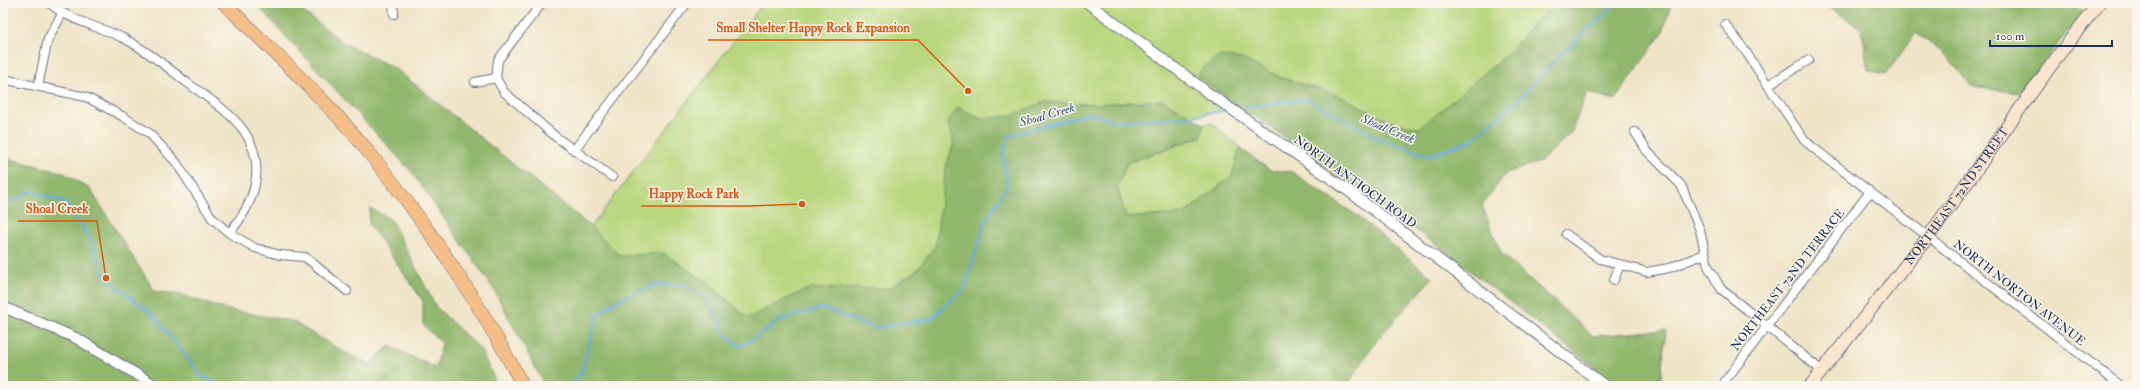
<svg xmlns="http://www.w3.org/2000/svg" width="2140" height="389" font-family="'IM FELL Double Pica',serif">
<rect width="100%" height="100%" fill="#fbf7ec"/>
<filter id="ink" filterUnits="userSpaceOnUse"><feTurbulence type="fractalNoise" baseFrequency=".025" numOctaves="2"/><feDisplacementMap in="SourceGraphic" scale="8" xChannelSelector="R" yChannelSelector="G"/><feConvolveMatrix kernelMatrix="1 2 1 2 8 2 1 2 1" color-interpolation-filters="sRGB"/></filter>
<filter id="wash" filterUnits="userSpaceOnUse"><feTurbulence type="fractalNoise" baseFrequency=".012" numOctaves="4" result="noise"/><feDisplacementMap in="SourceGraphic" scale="16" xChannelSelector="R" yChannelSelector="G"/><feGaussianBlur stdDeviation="0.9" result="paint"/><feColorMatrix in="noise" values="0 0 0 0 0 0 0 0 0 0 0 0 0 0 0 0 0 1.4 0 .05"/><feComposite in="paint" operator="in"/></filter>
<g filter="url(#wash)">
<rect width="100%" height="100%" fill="#f0e4c7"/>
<path fill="#b8d77e" stroke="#6a836e" d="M 763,3 L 1619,3 L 1429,156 L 1308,99 L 1180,118 L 964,289 L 549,386 L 526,311 Z
M 1212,123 L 1240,148 L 1232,176 L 1184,214 L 1126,218 L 1117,187 L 1127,163 L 1201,137 L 1204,124 Z"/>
<path fill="#92b86d" stroke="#567466" d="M 255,3 L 292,3 L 344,43 L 396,69 L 591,227 L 620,256 L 663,253 L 707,282 L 748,318 L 807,289 L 888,288 L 916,271 L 935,247 L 946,166 L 954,143 L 947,122 L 958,107 L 982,119 L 1013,115 L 1045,102 L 1095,104 L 1163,100 L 1204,124 L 1201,136 L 1127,163 L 1117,187 L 1126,218 L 1184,214 L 1232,176 L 1240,148 L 1270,170 L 1292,172 L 1359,217 L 1432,278 L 1376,341 L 1347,386 L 545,386 L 493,288 L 411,171 Z
M 1587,3 L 1671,3 L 1663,32 L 1615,100 L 1587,92 L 1571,133 L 1540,162 L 1506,173 L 1482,205 L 1501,253 L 1593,336 L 1666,330 L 1660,386 L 1618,386 L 1433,242 L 1197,76 L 1202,69 L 1218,56 L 1242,59 L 1282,78 L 1338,95 L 1394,123 L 1420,128 L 1506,55 L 1544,12 L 1582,7 Z
M 1823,3 L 2069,3 L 2083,12 L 2019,93 L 1973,87 L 1942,52 L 1916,33 L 1886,74 L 1868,70 L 1862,29 Z
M 3,157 L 64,173 L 90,189 L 155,292 L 176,293 L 224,309 L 292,321 L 342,351 L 370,364 L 389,346 L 436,368 L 442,343 L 423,325 L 423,301 L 369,224 L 370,208 L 391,220 L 436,307 L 480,349 L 498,386 L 3,386 Z"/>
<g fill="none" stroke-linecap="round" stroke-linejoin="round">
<path stroke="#67acdd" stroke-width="2.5" d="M 1236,108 L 1308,99 L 1373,136 L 1429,156 L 1473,139 L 1520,98 L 1561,54 L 1617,3
M 3,199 L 13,202 L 30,191 L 65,202 L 89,237 L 106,278 L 153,315 L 201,375 L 220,386
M 571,386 L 581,373 L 597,315 L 618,300 L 657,284 L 684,285 L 702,294 L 715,312 L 725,334 L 741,347 L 782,319 L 823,308 L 874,328 L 931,319 L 964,289 L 985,223 L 1007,185 L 1003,158 L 1008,136 L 1090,113 L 1114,121 L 1180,118 L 1227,110"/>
</g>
</g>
<g filter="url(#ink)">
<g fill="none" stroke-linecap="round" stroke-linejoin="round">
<defs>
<path id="minor" d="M 49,3 C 73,23 97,25 125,39 C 148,51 168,68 189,84 C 208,98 230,112 244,131 C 268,166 254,205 229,233
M 393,3 L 394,14
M 542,3 L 498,60 L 496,78 L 504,92 L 556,137 L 612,177
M 1725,24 L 1746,52 L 1802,137 L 1811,146 L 2121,386
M 3,79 L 86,97 L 122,116 L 149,133 L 176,162 L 212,218 L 229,233 L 255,248 L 280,255 L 305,257 L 347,291
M 475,82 L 496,78
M 1768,85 L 1809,60
M 38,86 L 48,39 L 62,14
M 1635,132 L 1647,151 L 1681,185 L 1700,230 L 1708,266 L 1721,289 L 1821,370
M 574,150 L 687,3
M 1566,234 L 1600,259 L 1647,272 L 1669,268 L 1705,254
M 1614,280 L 1620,264
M 1725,381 L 1869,193"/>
<path id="tertiary" d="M 1088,3 L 1207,92 L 1346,189 L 1605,386
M 3,307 L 76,338 L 156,386"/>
<g id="secondary">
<path id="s1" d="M 1810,386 L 1928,237 L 2060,53 L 2099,3"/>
</g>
<path id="primary" d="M 224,3 C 275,54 330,103 375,160 C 431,230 482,307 523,386"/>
</defs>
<use href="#minor" stroke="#666e83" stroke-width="10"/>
<use href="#tertiary" stroke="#666e83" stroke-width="12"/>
<use href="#secondary" stroke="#666e83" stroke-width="14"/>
<use href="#primary" stroke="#666e83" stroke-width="14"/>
<use href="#minor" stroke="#fff" stroke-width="8"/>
<use href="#tertiary" stroke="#fff" stroke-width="10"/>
<use href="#secondary" stroke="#fbe5cf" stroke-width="12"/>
<use href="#primary" stroke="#f6be87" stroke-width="13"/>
</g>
</g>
<g text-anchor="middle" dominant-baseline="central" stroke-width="3" stroke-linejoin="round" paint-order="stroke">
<g font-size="12" fill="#1b2f5e" stroke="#fbf7ec">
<text transform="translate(1355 182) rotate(36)">NORTH ANTIOCH ROAD</text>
<text stroke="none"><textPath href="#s1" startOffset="240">NORTHEAST 72ND STREET</textPath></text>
<text transform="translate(1788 280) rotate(-52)">NORTHEAST 72ND TERRACE</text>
<text transform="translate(2019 293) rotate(38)">NORTH NORTON AVENUE</text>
</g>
<g font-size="13" font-style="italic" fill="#325484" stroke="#fbf7ec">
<text transform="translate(1047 115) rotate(-16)">Shoal Creek</text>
<text transform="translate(1388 129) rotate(23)">Shoal Creek</text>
</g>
</g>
<path fill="none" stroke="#de5710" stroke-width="1.5" d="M968 91L918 40H708M802 204L748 206H641M106 278L97 221H18"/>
<g fill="#de5710" stroke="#fbf7ec" stroke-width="1.5">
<circle cx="968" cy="91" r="4"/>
<circle cx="802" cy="204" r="4"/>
<circle cx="106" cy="278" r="4"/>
</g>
<g font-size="13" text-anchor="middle" font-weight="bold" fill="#de5710" stroke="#fbf7ec" stroke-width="3" stroke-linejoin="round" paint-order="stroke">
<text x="813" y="32">Small Shelter Happy Rock Expansion</text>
<text x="694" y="198">Happy Rock Park</text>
<text x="57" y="213">Shoal Creek</text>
</g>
<rect width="2140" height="389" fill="none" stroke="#fbf7ec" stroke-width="16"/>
<path d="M1990 40v6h122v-6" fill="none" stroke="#1b2f5e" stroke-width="2"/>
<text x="1996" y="40" font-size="12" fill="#1b2f5e" stroke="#fbf7ec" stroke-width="3" paint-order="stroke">100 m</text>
</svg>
